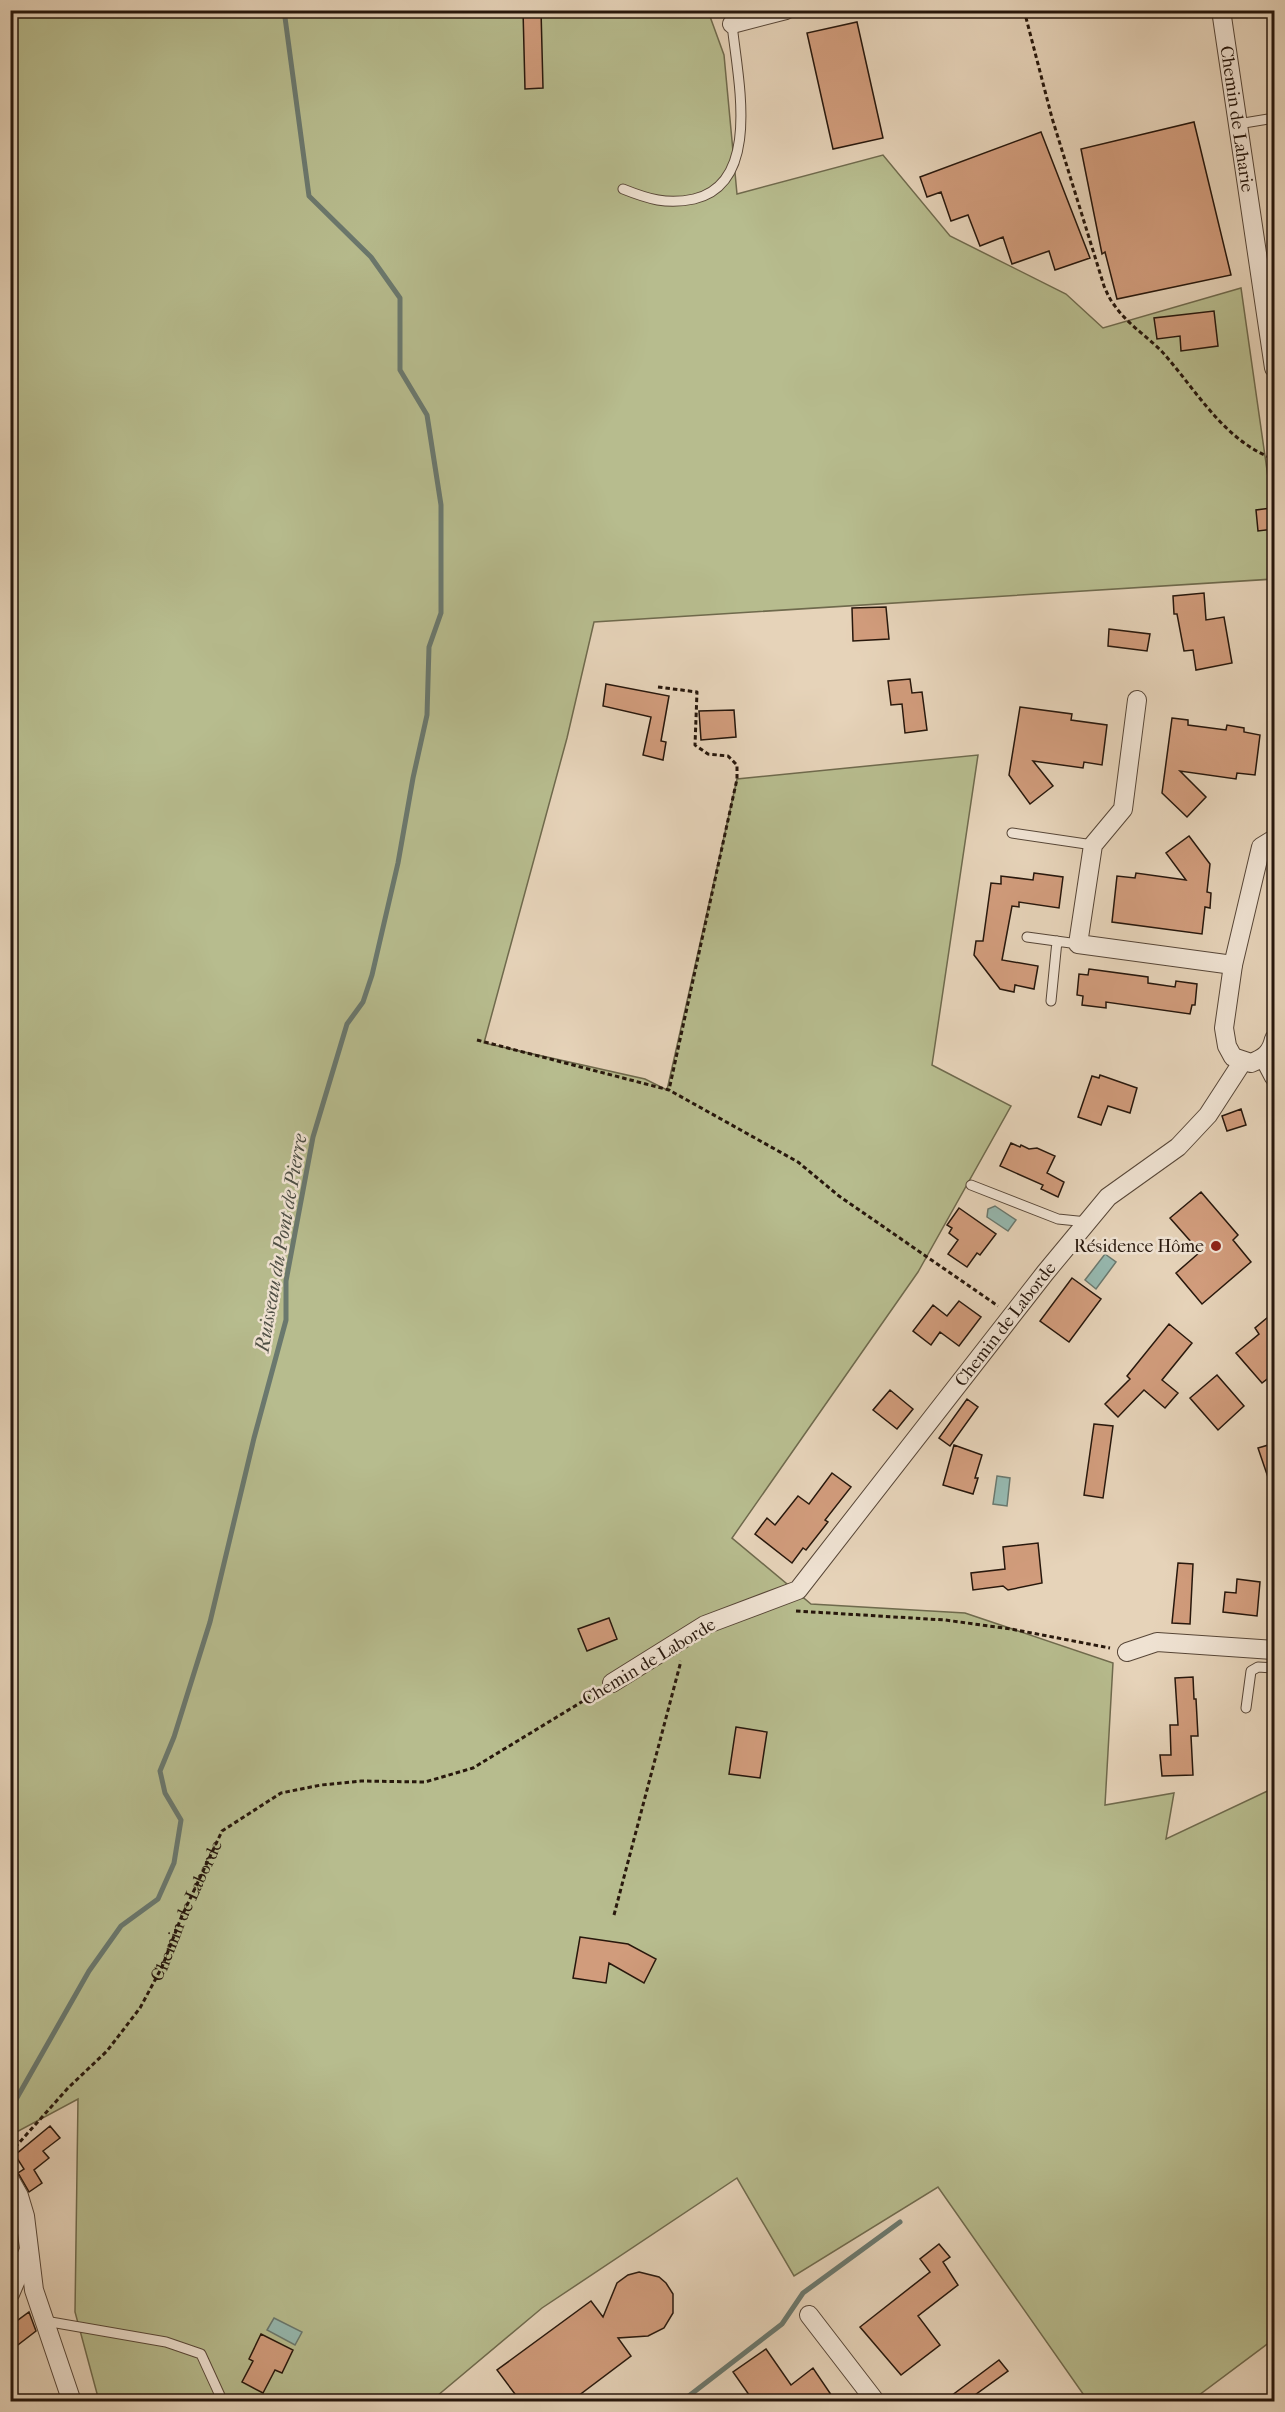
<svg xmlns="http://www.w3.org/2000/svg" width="1285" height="2412" font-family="'IM FELL French Canon',serif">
<rect width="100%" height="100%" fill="#e6d3b9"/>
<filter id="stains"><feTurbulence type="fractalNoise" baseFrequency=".00333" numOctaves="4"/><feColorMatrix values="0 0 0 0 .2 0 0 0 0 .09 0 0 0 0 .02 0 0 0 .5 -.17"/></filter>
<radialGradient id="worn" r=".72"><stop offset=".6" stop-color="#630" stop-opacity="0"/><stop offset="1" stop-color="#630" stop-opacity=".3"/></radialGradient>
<path fill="#b7bc8e" stroke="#6f6a4d" stroke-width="1.5" d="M 11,11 L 708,11 L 724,55 L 737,194 L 883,155 L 950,236 L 1066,294 L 1103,328 L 1241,288 L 1274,519 L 1274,579 L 594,622 L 567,738 L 484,1043 L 645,1079 L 667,1090 L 737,779 L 978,755 L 932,1065 L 1011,1106 L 918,1272 L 732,1538 L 811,1604 L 965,1613 L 1113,1663 L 1105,1805 L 1174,1793 L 1166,1839 L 1274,1788 L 1274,2339 L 1191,2401 L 1088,2401 L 938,2187 L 794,2276 L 737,2178 L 542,2308 L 431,2401 L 99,2401 L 75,2312 L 78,2099 L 11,2135 Z"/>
<path fill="#96b8af" stroke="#6a786e" stroke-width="1.5" d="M 995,1206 L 1016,1220 L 1008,1231 L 987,1217 L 988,1209 Z
M 1105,1254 L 1116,1262 L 1096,1289 L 1085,1280 Z
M 997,1476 L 1010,1478 L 1007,1506 L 993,1504 Z
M 274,2318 L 302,2332 L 295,2345 L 267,2330 Z"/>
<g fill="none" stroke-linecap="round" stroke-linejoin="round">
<path stroke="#6a786e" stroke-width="5" d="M 10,2110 L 89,1971 L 121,1926 L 158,1899 L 174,1863 L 181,1820 L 165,1793 L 160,1771 L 174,1737 L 210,1622 L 254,1438 L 286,1320 L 286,1281 L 313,1137 L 347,1024 L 363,1002 L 372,975 L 398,863 L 413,778 L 427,715 L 429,647 L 441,613 L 441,505 L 427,415 L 400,370 L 400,298 L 371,257 L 309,196 L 284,10
M 681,2402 L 782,2324 L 803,2293 L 900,2222"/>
</g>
<path fill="#d19c7c" stroke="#27170c" stroke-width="1.5" d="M 523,10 L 541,10 L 543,88 L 525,89 Z
M 857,22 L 883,138 L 833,149 L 807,33 Z
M 1194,122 L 1231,275 L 1117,299 L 1105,252 L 1102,254 L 1081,149 Z
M 1041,132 L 1090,258 L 1055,270 L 1049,251 L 1012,264 L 1003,237 L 980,246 L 968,215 L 951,221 L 941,192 L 927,197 L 920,177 Z
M 1214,311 L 1218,346 L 1181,351 L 1180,336 L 1157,339 L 1154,318 Z
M 1271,508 L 1274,529 L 1258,531 L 1256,510 Z
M 1204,593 L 1206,620 L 1224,617 L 1232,663 L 1196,670 L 1193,650 L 1184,651 L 1177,614 L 1174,614 L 1173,596 Z
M 886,607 L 889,639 L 853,641 L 852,608 Z
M 1109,629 L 1150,634 L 1147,651 L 1108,646 Z
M 910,679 L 912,693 L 922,692 L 927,730 L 905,733 L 902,704 L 891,705 L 888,681 Z
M 606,684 L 669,696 L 661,741 L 666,742 L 663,760 L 643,755 L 651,717 L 603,706 Z
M 1020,707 L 1072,714 L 1071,720 L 1107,725 L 1102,765 L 1084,762 L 1083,768 L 1033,761 L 1053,786 L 1030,804 L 1009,775 Z
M 734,710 L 736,737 L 701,740 L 699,711 Z
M 1172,718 L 1188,720 L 1188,725 L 1226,730 L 1227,725 L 1244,728 L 1244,732 L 1260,735 L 1255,775 L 1237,773 L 1236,779 L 1180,771 L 1206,797 L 1187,817 L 1162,793 Z
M 1189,836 L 1210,864 L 1207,892 L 1211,893 L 1210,908 L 1205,907 L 1202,934 L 1112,922 L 1117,876 L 1135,878 L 1136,873 L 1186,880 L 1166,853 Z
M 1034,873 L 1063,877 L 1059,908 L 1019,902 L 1019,907 L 1012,906 L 1002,960 L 1038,966 L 1034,989 L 1015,985 L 1014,992 L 1000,989 L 974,955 L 976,941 L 983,941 L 991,883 L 1001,884 L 1001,876 L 1033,880 Z
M 1089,969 L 1148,977 L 1148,983 L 1175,987 L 1176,981 L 1197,984 L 1195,1005 L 1192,1005 L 1190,1014 L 1106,1002 L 1106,1008 L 1082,1005 L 1083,996 L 1077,995 L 1079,974 L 1088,975 Z
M 1100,1075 L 1137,1088 L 1130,1113 L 1108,1106 L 1101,1125 L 1078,1117 L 1092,1076 L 1099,1078 Z
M 1241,1109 L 1246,1125 L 1227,1131 L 1222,1116 Z
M 1011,1143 L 1020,1147 L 1021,1145 L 1029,1149 L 1037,1148 L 1055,1156 L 1047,1173 L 1064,1182 L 1058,1197 L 1041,1189 L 1043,1185 L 1000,1166 Z
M 1201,1192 L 1238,1235 L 1233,1240 L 1251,1262 L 1202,1304 L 1176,1273 L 1200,1252 L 1170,1218 Z
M 959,1208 L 996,1234 L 980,1255 L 977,1253 L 967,1267 L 948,1254 L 958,1240 L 949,1233 L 952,1228 L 947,1225 Z
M 1072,1278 L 1101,1299 L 1069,1342 L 1040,1321 Z
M 959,1301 L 981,1317 L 959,1346 L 940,1332 L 931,1345 L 913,1331 L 933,1305 L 947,1316 Z
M 1268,1317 L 1272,1323 L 1275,1321 L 1275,1373 L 1262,1383 L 1236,1353 L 1259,1334 L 1255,1328 Z
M 1169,1324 L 1192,1343 L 1162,1380 L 1178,1393 L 1165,1408 L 1144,1390 L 1118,1417 L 1105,1404 L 1130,1379 L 1127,1376 Z
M 1217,1375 L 1244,1406 L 1218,1430 L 1190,1398 Z
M 890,1390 L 913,1409 L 897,1429 L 873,1410 Z
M 967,1399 L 978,1407 L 950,1446 L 939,1438 Z
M 1094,1424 L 1113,1426 L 1103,1498 L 1084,1495 Z
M 1275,1443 L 1275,1488 L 1272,1489 L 1258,1448 Z
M 954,1445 L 982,1455 L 975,1478 L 978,1478 L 973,1494 L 943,1485 Z
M 832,1473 L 851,1487 L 825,1520 L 828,1522 L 806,1550 L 803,1548 L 792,1563 L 755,1534 L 767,1518 L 775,1525 L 798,1496 L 809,1504 Z
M 1038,1543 L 1042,1583 L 1008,1590 L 1003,1586 L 973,1590 L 971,1573 L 1005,1569 L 1003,1547 Z
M 1178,1563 L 1193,1564 L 1190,1624 L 1172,1623 Z
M 1237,1579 L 1260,1582 L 1257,1616 L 1223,1612 L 1225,1592 L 1236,1593 Z
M 609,1618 L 617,1639 L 587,1651 L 578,1629 Z
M 1193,1677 L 1194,1699 L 1196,1699 L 1198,1736 L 1191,1736 L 1193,1775 L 1162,1776 L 1160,1755 L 1171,1755 L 1170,1725 L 1178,1725 L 1175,1678 Z
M 736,1727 L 767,1732 L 760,1778 L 729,1774 Z
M 580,1937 L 628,1944 L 656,1959 L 644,1983 L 609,1963 L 606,1983 L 573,1978 Z
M 50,2126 L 60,2138 L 43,2151 L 49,2158 L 34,2170 L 42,2183 L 29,2192 L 18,2173 L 24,2169 L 15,2155 Z
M 939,2244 L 950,2257 L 943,2262 L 958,2285 L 918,2316 L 940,2345 L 901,2375 L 860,2327 L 930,2272 L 920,2259 Z
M 639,2272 L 659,2277 L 666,2283 L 673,2294 L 673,2313 L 664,2328 L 648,2336 L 618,2338 L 631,2356 L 570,2402 L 521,2402 L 497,2370 L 591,2301 L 603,2317 L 617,2283 L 628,2275 Z
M 29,2312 L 36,2331 L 10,2351 L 10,2326 Z
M 261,2334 L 293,2350 L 282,2373 L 275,2370 L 263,2393 L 242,2382 L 253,2361 L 249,2359 Z
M 766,2349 L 791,2385 L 813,2368 L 836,2402 L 754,2402 L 733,2372 Z
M 999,2360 L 1008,2371 L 975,2395 L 979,2402 L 943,2402 Z"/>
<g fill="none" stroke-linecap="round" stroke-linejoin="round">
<defs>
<path id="service" d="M 1238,124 L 1274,118
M 623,189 C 648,199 667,205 694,199 C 763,183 737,76 732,24
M 1012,833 L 1093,845
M 1027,937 L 1078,944
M 1051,1001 L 1057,941
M 971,1185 L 1058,1219 L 1087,1222
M 1246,1708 L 1251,1671 L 1258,1667 L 1274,1668
M 45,2321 L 166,2342 L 201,2354 L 223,2402"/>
<g id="minor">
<path id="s2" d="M 1221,10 L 1274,368"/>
<path d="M 732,24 L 786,10"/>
<path d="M 1137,700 L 1123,809 L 1093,845 L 1078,944 L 1233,965"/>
<path d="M 1274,839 L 1261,847 L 1233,965 L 1224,1028 L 1227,1046 L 1233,1057 L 1251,1063 C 1264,1058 1271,1053 1274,1039"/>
<path d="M 1264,1058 L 1274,1077"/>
<path d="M 1127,1652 L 1157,1642 L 1274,1650"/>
<path id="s3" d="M 612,1683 L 705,1625 L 798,1590 L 1045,1273 L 1108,1197 L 1178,1147 L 1208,1115 L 1243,1061"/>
<path d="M 10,2180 L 19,2196 L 25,2216 L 34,2290 L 72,2402"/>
<path d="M 10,2294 L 28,2252"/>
<path d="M 809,2315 L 876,2402"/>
</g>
</defs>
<use href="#service" stroke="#574637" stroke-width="11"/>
<use href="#minor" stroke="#574637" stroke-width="20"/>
<g stroke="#27170c" stroke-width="3" stroke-dasharray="4.5 3" stroke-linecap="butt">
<path d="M 1024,10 L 1052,118 L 1104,286 C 1107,293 1110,300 1115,306 C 1128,325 1150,338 1165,355 C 1198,393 1225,441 1274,459"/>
<path d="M 658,687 L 697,692 L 695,745 L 708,754 L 728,756 L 737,765 L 737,779 L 669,1090"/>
<path d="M 477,1040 L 669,1090 L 798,1162 L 839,1196 L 998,1306"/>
<path d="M 796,1611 L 945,1620 L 1011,1629 L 1110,1648"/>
<path d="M 614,1915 L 681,1661"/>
<path id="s1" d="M 10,2153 L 68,2088 L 107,2051 L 140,2008 L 162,1967 L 181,1918 L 222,1831 L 281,1793 L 321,1785 L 361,1781 L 425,1782 L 473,1768 L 598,1692"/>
</g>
<use href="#service" stroke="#efe2d2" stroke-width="9"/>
<use href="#minor" stroke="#efe2d2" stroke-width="18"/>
</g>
<circle fill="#8f2418" stroke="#efe2d2" stroke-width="2" cx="1216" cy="1246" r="6"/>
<g text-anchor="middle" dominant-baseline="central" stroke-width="5" stroke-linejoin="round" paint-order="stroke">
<g font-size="18" fill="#27170c" stroke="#efe2d2">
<text stroke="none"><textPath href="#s2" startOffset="110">Chemin de Laharie</textPath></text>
<text stroke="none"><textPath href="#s3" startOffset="546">Chemin de Laborde</textPath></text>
<text transform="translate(649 1662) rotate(-31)">Chemin de Laborde</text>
<text stroke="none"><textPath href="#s1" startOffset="303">Chemin de Laborde</textPath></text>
</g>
<g font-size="18" fill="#27170c" stroke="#efe2d2" text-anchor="end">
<text x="1204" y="1246">Résidence Hôme</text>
</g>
<g font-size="20" font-style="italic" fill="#4e4f45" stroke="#efe2d2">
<text transform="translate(281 1243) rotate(-80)">Ruisseau du Pont de Pierre</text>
</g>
</g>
<rect width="1285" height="2412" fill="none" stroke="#e6d3b9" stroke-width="36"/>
<rect x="12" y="12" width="1261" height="2388" fill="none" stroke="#27170c" stroke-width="3"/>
<rect x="18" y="18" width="1249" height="2376" fill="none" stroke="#27170c" stroke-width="1.5"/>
<rect width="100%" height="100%" filter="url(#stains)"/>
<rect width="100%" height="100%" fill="url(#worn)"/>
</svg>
